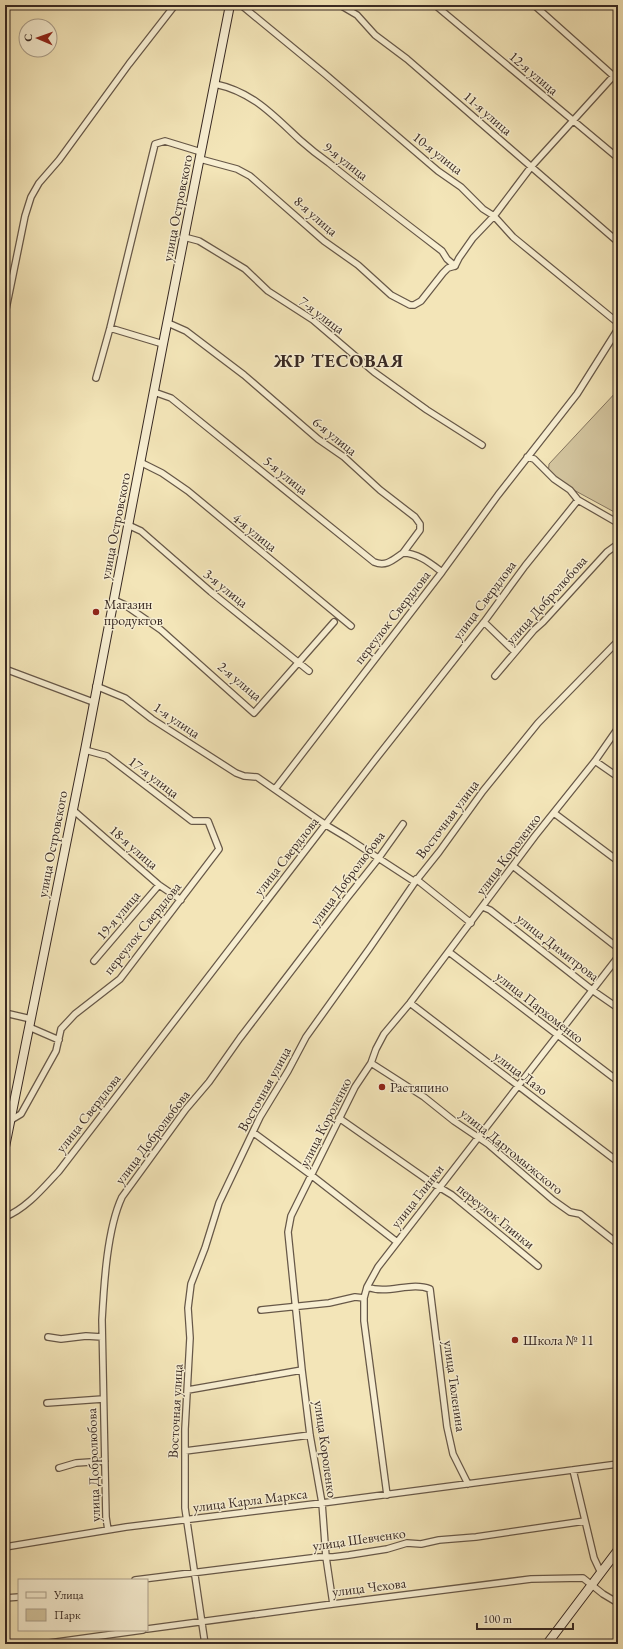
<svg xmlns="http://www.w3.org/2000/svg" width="623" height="1649" font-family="'EB Garamond',serif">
<rect width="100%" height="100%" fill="#f3e5b8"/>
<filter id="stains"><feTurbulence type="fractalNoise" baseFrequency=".005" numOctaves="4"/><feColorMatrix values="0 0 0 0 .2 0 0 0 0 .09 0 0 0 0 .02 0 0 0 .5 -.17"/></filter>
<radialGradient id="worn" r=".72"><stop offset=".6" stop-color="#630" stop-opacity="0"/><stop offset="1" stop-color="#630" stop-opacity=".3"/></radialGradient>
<path fill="#d3c59f" stroke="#867761" d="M 618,390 L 618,514 L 548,476 L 549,464 Z"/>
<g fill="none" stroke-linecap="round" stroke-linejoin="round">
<defs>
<path id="street" d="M 241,5 L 325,74 L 438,171 L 461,187 L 483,209 L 494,216 L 513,237 L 618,323
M 340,5 L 357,15 L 375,35 L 407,59 L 618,242
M 435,5 L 618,158
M 534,5 L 618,80
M 215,84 C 253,92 273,115 300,140 C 309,148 319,156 329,163 C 366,193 404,222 442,251 L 447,259 L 455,266
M 200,159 L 237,169 L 250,176 L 324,241 L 358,265 L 391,295 L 410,305 L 414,305 L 421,301 L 443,273 L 448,268 L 455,266
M 184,237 L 199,241 L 245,269 L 268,291 L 313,320 L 374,372 L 427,410 L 482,445
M 455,266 L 459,258 L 473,238 L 494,216 L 531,167 L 618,71
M 5,314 L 25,216 L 31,197 L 39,183 L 59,160 L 129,64 L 175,5
M 168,323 L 186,331 L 244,375 L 318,439 L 344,457 L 380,490 L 415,517 L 420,524 L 420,530 L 403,553 C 418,553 430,563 442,572
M 110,328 L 163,344
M 96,378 L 110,328 L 155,144 L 165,141 L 201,152
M 154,392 L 171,398 L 374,562 C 386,567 393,560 403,553
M 527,457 L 534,459 L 554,479 L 570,490 L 578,500 L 618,523
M 140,462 L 162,473 L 188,491 L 351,626
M 128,525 L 141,531 L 211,592 L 309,671
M 114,600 L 125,605 L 161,630 L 254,713 L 334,622
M 484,622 L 515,652
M 5,669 L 93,702
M 495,676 L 534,630 L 543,622 L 607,552 L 618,544
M 96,686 L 125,698 L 152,719 L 236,773 L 244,776 L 257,777 L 326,825 L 346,837 L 415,882
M 595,761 L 618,777
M 275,789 L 442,572 L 498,495 L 577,394 L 618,329
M 73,810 L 159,885 L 181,900
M 554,813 L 618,861
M 513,866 L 618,948
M 416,879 L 471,923
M 483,907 L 490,910 L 592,990 L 618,1008
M 449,952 L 618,1081
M 94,961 L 159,885
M 410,1003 L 618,1162
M 5,1013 L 31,1019
M 29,1027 L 59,1040
M 371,1063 L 424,1097 L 454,1121 L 488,1144 L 553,1200 L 570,1212 L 580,1214 L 618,1244
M 339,1118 L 429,1181 L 452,1195 L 538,1266
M 11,1120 L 21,1114 L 56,1051 L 61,1029 L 75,1014 L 120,979 L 219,849 L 208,821 L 192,821 L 107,756 L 85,750
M 254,1133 L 311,1175 L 397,1242
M 5,1217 C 27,1208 43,1188 59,1171 L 378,756 L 484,622 L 525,566 L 578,500
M 367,1287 C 388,1295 411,1281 430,1289 L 447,1427 L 453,1454 L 468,1484
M 261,1310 L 329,1303 L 355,1297 L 364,1298
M 48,1337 L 61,1339 L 86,1336 L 102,1337
M 188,1390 L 302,1370
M 47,1403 L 103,1399
M 185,1451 L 310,1435
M 59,1468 L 76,1463 L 105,1461
M 573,1470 L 594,1558 L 601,1573
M 387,1495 L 364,1321 L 364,1298 L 367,1287 L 378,1267 L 618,957
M 108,1530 L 106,1517 L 102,1320 C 104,1284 107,1229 122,1197 L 186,1109 L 209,1082 L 240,1038 L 347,898 L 378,859 L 403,824
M 5,1547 L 126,1527 L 322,1503 L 618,1464
M 135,1580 L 319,1557 L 333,1557 L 349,1555 L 387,1549 L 407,1543 L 421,1544 L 439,1540 L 476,1537 L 585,1521
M 5,1598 L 19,1597
M 333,1604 L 326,1557 L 322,1503 L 310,1435 L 302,1370 L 288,1232 L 291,1216 L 355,1087 L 371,1063 L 376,1049 L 384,1034 L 410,1003 L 535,836 L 595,761 L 618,728
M 147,1629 L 333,1604 L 531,1579 L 583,1578 L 603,1594 L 618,1603
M 5,1643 L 5,1644
M 42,1644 L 143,1630
M 205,1644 L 185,1508 L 185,1429 L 190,1338 L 188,1308 L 191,1284 L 205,1248 L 219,1203 L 260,1117 L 288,1071 L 306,1037 L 369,949 L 415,882 L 439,852 L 483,791 L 538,723 L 618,641"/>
<path id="secondary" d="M 5,1147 L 85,750 L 163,344 L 230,5
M 547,1644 L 618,1550"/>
</defs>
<use href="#street" stroke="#675848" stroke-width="8"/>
<use href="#secondary" stroke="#382923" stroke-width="10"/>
<use href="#street" stroke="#f7eed1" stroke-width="5.5"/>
<use href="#secondary" stroke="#f7eed1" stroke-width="8"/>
</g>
<g fill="#8f2418" stroke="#f7eed1" stroke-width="1.5">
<circle cx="96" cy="612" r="4"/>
<circle cx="382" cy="1087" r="4"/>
<circle cx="515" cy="1340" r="4"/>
</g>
<g text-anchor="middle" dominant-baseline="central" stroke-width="3" stroke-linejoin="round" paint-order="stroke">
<g font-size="14" fill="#382923" stroke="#f7eed1">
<text transform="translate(534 73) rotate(40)">12-я улица</text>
<text transform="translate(488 113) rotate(41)">11-я улица</text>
<text transform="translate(438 153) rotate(38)">10-я улица</text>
<text transform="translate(346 161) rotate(38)">9-я улица</text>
<text transform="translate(177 208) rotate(-79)">улица Островского</text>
<text transform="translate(316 216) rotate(41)">8-я улица</text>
<text transform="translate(322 315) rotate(37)">7-я улица</text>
<text transform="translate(335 436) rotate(39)">6-я улица</text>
<text transform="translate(286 475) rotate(39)">5-я улица</text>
<text transform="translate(115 526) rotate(-79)">улица Островского</text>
<text transform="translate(255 532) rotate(39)">4-я улица</text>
<text transform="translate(226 588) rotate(39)">3-я улица</text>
<text transform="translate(484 600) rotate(-53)">улица Свердлова</text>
<text transform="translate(546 600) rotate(-48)">улица Добролюбова</text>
<text transform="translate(392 617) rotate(-52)">переулок Свердлова</text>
<text transform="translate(240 681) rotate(40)">2-я улица</text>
<text transform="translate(177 720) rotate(34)">1-я улица</text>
<text transform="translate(154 777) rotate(37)">17-я улица</text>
<text transform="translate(447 819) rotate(-53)">Восточная улица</text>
<text transform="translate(52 844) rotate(-79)">улица Островского</text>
<text transform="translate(134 847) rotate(41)">18-я улица</text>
<text transform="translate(508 854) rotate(-53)">улица Короленко</text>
<text transform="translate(286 856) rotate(-52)">улица Свердлова</text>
<text transform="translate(347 878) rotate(-53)">улица Добролюбова</text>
<text transform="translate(118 915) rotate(-50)">19-я улица</text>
<text transform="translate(142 928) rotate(-51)">переулок Свердлова</text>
<text transform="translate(558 947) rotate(38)">улица Димитрова</text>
<text transform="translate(540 1007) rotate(38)">улица Пархоменко</text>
<text transform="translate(521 1073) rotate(37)">улица Лазо</text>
<text transform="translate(264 1089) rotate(-61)">Восточная улица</text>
<text transform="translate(88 1113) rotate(-52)">улица Свердлова</text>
<text transform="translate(325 1122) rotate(-63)">улица Короленко</text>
<text transform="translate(152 1137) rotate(-53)">улица Добролюбова</text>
<text transform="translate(512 1151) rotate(39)">улица Даргомыжского</text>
<text transform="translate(417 1196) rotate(-52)">улица Глинки</text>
<text transform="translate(496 1216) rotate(39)">переулок Глинки</text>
<text transform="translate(455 1386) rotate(82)">улица Тюленина</text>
<text transform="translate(175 1411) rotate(-87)">Восточная улица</text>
<text transform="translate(326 1449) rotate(82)">улица Короленко</text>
<text transform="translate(93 1465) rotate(-92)">улица Добролюбова</text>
<text transform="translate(250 1500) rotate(-7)">улица Карла Маркса</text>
<text transform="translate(359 1539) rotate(-8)">улица Шевченко</text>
<text transform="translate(369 1587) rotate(-7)">улица Чехова</text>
</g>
<g font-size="14" fill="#382923" stroke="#f7eed1" text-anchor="start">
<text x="104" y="604">Магазин<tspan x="104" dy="16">продуктов</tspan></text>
<text x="390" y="1087">Растяпино</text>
<text x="523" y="1340">Школа № 11</text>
</g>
<g font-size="18" font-weight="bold" letter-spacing="1" fill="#382923" stroke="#f7eed1">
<text x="339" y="360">ЖР ТЕСОВАЯ</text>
</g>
</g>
<rect width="623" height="1649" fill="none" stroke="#f3e5b8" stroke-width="20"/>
<rect x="6" y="6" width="611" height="1637" fill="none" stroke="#382923" stroke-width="2"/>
<rect x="10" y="10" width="603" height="1629" fill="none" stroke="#382923"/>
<rect x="18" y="1579" width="130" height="52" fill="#f7eed1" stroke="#ab9f8b"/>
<rect x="26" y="1592" width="20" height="6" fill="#f7eed1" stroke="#ab9f8b"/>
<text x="54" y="1599" font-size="12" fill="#382923">Улица</text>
<rect x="26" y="1609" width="20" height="12" fill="#d3c59f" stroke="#ab9f8b"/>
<text x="54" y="1619" font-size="12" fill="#382923">Парк</text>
<g transform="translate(38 38) rotate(272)"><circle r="19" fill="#f7eed1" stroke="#ab9f8b"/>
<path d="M0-3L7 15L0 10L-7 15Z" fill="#8f2418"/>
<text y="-6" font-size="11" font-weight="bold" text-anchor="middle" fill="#382923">С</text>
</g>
<path d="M477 1623v6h96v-6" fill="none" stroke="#382923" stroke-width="2"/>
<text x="483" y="1623" font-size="12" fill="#382923" stroke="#f7eed1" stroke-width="3" paint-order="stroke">100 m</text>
<rect width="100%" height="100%" filter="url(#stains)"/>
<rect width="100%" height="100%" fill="url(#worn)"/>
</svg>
